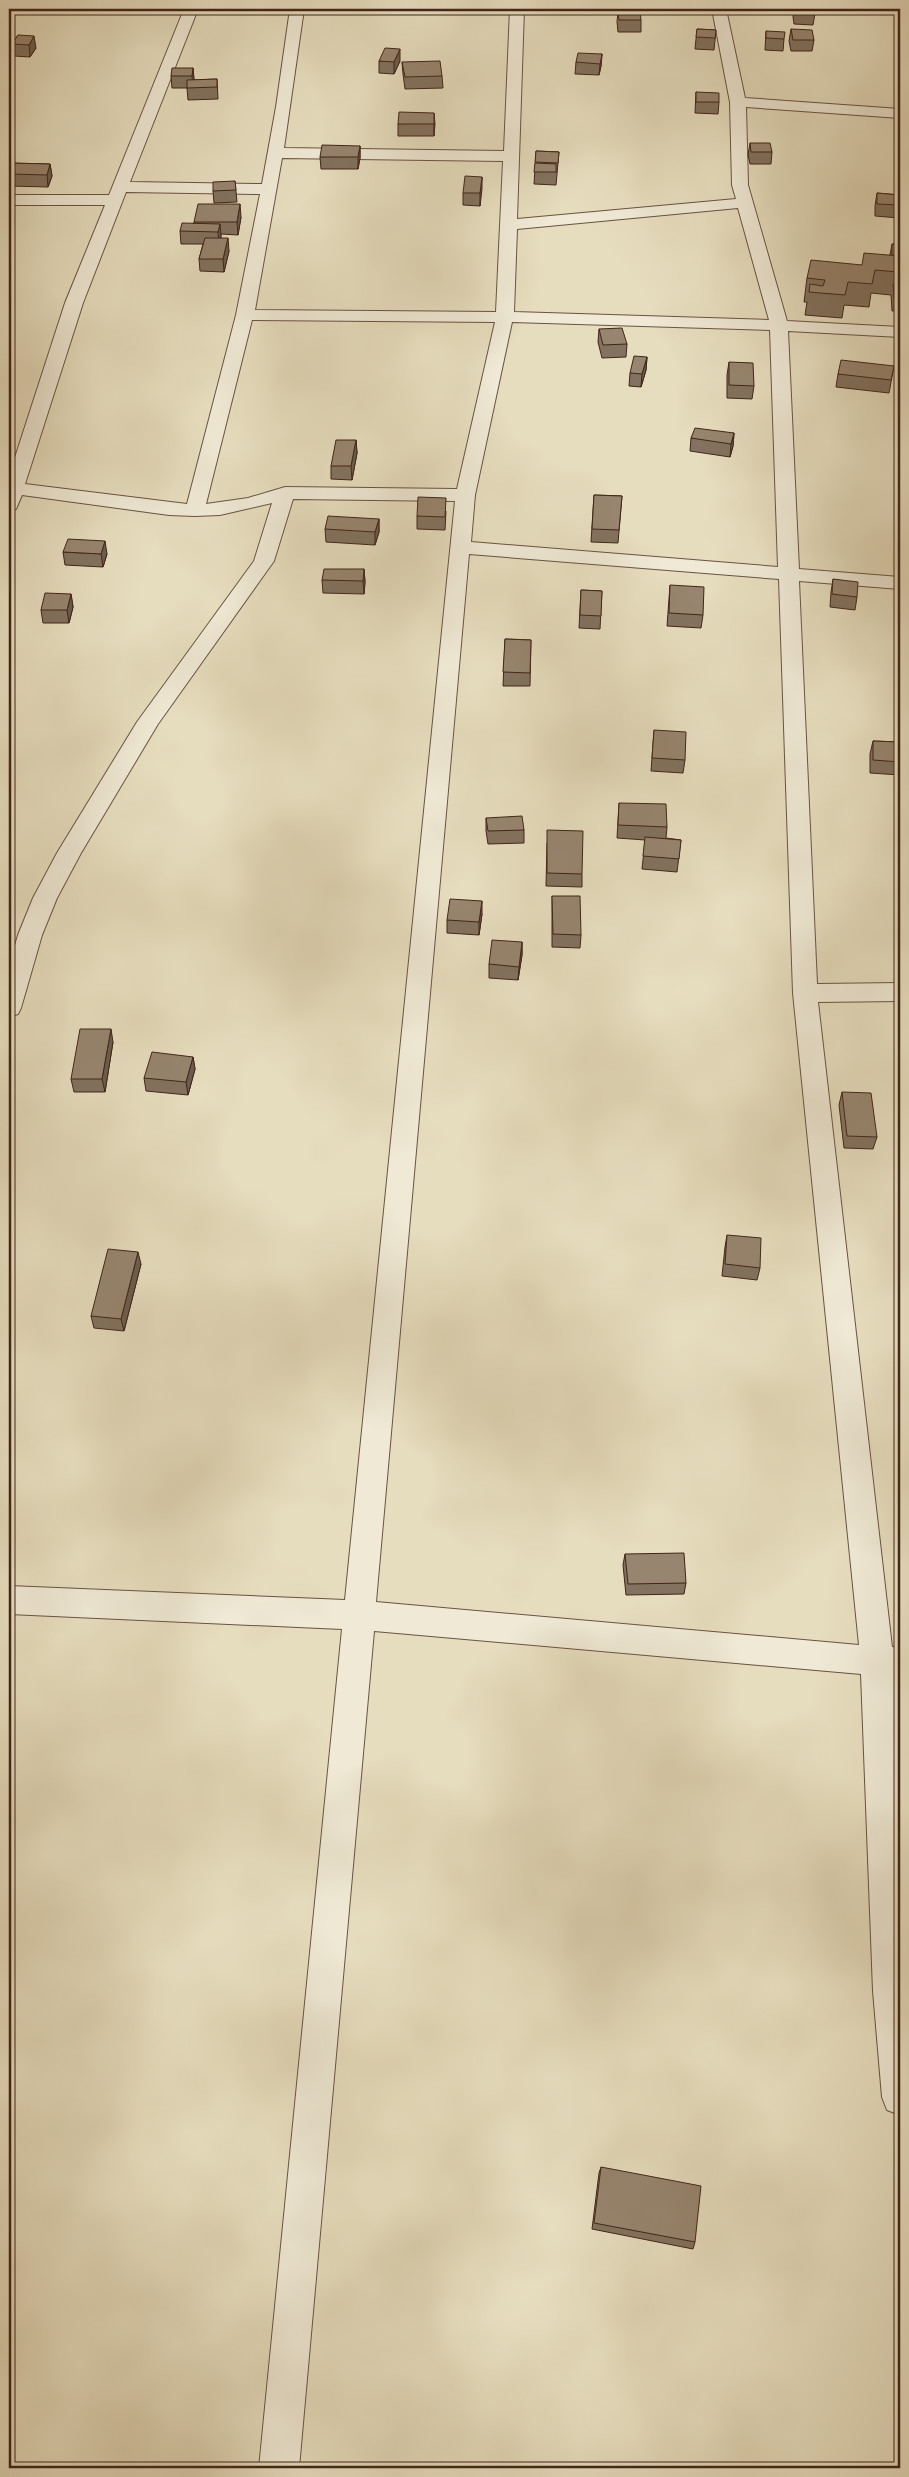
<svg xmlns="http://www.w3.org/2000/svg" width="909" height="2477" font-family="Alegreya,serif">
<rect width="100%" height="100%" fill="#e6ddbe"/>
<filter id="stains"><feTurbulence type="fractalNoise" baseFrequency=".004" numOctaves="4"/><feColorMatrix values="0 0 0 0 .2 0 0 0 0 .09 0 0 0 0 .02 0 0 0 .5 -.17"/></filter>
<radialGradient id="worn" r=".72"><stop offset=".6" stop-color="#630" stop-opacity="0"/><stop offset="1" stop-color="#630" stop-opacity=".3"/></radialGradient>
<g fill="none" stroke-linecap="round" stroke-linejoin="round">
<defs>
<path id="minor" d="M 184,9 L 198,9 L 130,182 L 262,184 L 276,107 L 290,9 L 304,9 L 284,148 L 504,151 L 510,9 L 524,9 L 517,219 L 736,199 L 732,185 L 730,102 L 712,9 L 726,9 L 745,98 L 900,109 L 900,118 L 746,107 L 748,185 L 787,321 L 900,327 L 900,337 L 788,331 L 799,569 L 900,577 L 900,589 L 799,581 L 817,984 L 900,983 L 900,1001 L 818,1002 L 892,1647 L 900,1648 L 900,1678 L 894,1677 L 900,1811 L 900,2115 L 887,2110 L 882,2097 L 873,1991 L 861,1674 L 374,1631 L 299,2468 L 259,2468 L 342,1629 L 9,1614 L 9,1586 L 345,1600 L 455,501 L 293,499 L 274,561 L 158,724 L 81,853 L 57,898 L 42,935 L 21,1008 L 18,1014 L 9,1017 L 9,966 L 18,935 L 33,898 L 57,853 L 137,722 L 254,561 L 272,503 L 220,515 L 195,516 L 169,515 L 22,495 L 16,509 L 9,511 L 9,476 L 65,303 L 105,205 L 9,205 L 9,195 L 109,195 ZM 282,158 L 503,161 L 496,312 L 255,310 ZM 126,192 L 260,194 L 236,315 L 187,504 L 25,484 L 83,303 ZM 738,208 L 769,320 L 514,312 L 517,229 ZM 252,320 L 495,322 L 457,489 L 285,487 L 248,498 L 206,504 ZM 512,322 L 770,330 L 778,567 L 471,542 L 475,495 ZM 469,554 L 779,579 L 793,993 L 859,1645 L 376,1602 Z"/>
</defs>
<use href="#minor" stroke="#6a5342" stroke-width="2"/>
<use href="#minor" fill="#efe9d5" fill-rule="evenodd"/>
</g>
<path fill="#82725f" stroke="#412519" d="M 794,9 L 814,9 L 815,13 L 813,25 L 794,24 L 793,17 Z
M 618,11 L 641,20 L 641,32 L 618,32 L 617,22 Z
M 697,29 L 716,30 L 714,50 L 695,49 Z
M 791,29 L 814,40 L 812,51 L 791,51 L 789,41 Z
M 766,31 L 784,39 L 783,51 L 765,50 Z
M 18,35 L 36,48 L 30,57 L 14,56 L 12,44 Z
M 602,54 L 601,66 L 599,75 L 575,74 L 576,62 Z
M 379,61 L 400,61 L 394,74 L 379,73 Z
M 402,62 L 442,76 L 443,88 L 405,89 L 403,74 Z
M 193,68 L 194,80 L 217,79 L 218,99 L 188,100 L 187,88 L 172,88 L 171,76 Z
M 696,92 L 719,102 L 718,114 L 695,113 Z
M 434,113 L 434,136 L 398,136 L 398,124 Z
M 750,143 L 772,152 L 771,164 L 750,164 L 748,155 Z
M 360,146 L 360,158 L 358,169 L 321,169 L 320,157 Z
M 536,151 L 559,152 L 556,185 L 534,184 Z
M 9,163 L 50,164 L 52,176 L 48,187 L 9,186 Z
M 482,177 L 480,206 L 463,205 L 463,193 Z
M 235,181 L 237,202 L 214,203 L 213,191 Z
M 877,193 L 900,195 L 900,208 L 899,218 L 875,216 L 875,206 Z
M 241,217 L 238,235 L 221,234 L 221,238 L 229,251 L 224,272 L 200,271 L 199,259 L 203,244 L 181,244 L 180,231 L 194,223 L 194,222 Z
M 892,244 L 900,244 L 900,279 L 897,279 L 896,284 L 900,284 L 900,311 L 892,311 L 891,295 L 871,293 L 869,307 L 844,305 L 842,318 L 805,315 L 807,302 L 804,302 L 807,278 L 862,265 L 890,255 Z
M 599,329 L 627,344 L 626,357 L 602,358 L 598,342 Z
M 647,357 L 646,370 L 641,387 L 629,386 L 630,373 Z
M 729,362 L 754,386 L 752,399 L 727,398 L 727,375 Z
M 894,366 L 889,393 L 836,387 L 838,374 Z
M 734,433 L 733,446 L 730,457 L 690,451 L 691,438 Z
M 356,440 L 357,453 L 352,480 L 331,479 L 331,466 Z
M 594,495 L 622,496 L 618,543 L 591,542 Z
M 446,511 L 445,530 L 417,529 L 417,516 Z
M 379,519 L 379,532 L 375,545 L 326,542 L 325,529 Z
M 63,552 L 107,554 L 103,567 L 65,565 Z
M 364,569 L 365,582 L 364,594 L 323,593 L 322,580 Z
M 833,579 L 857,597 L 855,610 L 830,607 L 831,592 Z
M 670,585 L 703,615 L 701,628 L 667,626 Z
M 581,590 L 602,591 L 600,629 L 579,628 Z
M 71,594 L 73,607 L 69,623 L 43,623 L 41,610 Z
M 899,637 L 900,637 L 900,671 L 897,671 L 897,650 Z
M 505,639 L 531,640 L 530,686 L 503,686 Z
M 654,730 L 685,760 L 683,773 L 651,771 Z
M 873,741 L 900,742 L 900,775 L 870,773 L 870,754 Z
M 619,803 L 667,827 L 666,838 L 681,840 L 677,872 L 642,869 L 645,840 L 617,838 Z
M 486,818 L 524,830 L 524,843 L 488,844 L 486,831 Z
M 547,843 L 582,874 L 582,887 L 546,886 Z
M 552,896 L 581,935 L 580,948 L 552,947 Z
M 482,914 L 479,935 L 447,933 L 447,920 Z
M 522,942 L 522,955 L 518,980 L 489,978 L 489,964 Z
M 113,1042 L 105,1092 L 74,1092 L 71,1079 Z
M 193,1057 L 195,1069 L 188,1095 L 146,1091 L 144,1078 Z
M 842,1092 L 877,1137 L 873,1149 L 844,1148 L 839,1105 Z
M 727,1235 L 760,1268 L 757,1280 L 722,1276 L 725,1247 Z
M 141,1264 L 124,1331 L 94,1328 L 91,1316 Z
M 625,1554 L 686,1583 L 684,1594 L 626,1595 L 623,1565 Z
M 601,2167 L 695,2242 L 693,2249 L 592,2229 L 599,2173 Z"/>
<path fill="#6a5d4e" stroke="#412519" d="M 34,36 L 36,48 L 30,57 L 29,45 Z
M 400,49 L 400,61 L 394,74 L 394,62 Z
M 602,54 L 601,66 L 599,75 L 600,64 Z
M 193,68 L 194,79 L 193,88 L 192,76 Z
M 434,113 L 435,124 L 434,136 Z
M 360,146 L 360,158 L 358,169 L 358,157 Z
M 50,164 L 52,176 L 48,187 L 47,175 Z
M 482,177 L 482,189 L 480,206 L 480,193 Z
M 240,204 L 241,217 L 238,235 L 237,222 Z
M 220,224 L 221,236 L 219,244 L 218,232 Z
M 228,238 L 229,251 L 224,272 L 223,259 Z
M 647,357 L 646,370 L 641,387 L 642,374 Z
M 734,433 L 733,446 L 730,457 L 731,444 Z
M 356,440 L 357,453 L 352,480 L 351,466 Z
M 379,519 L 379,532 L 375,545 L 375,532 Z
M 105,541 L 107,554 L 103,567 L 101,554 Z
M 364,569 L 365,582 L 364,594 L 363,581 Z
M 71,594 L 73,607 L 69,623 L 67,610 Z
M 482,901 L 482,914 L 479,935 L 479,922 Z
M 522,942 L 522,955 L 518,980 L 519,967 Z
M 111,1029 L 113,1042 L 105,1092 L 102,1079 Z
M 193,1057 L 195,1069 L 188,1095 L 186,1082 Z
M 138,1252 L 141,1264 L 124,1331 L 121,1319 Z"/>
<path fill="#97856f" stroke="#412519" d="M 795,9 L 814,9 L 815,13 L 796,13 Z
M 618,11 L 640,11 L 641,20 L 619,20 Z
M 697,29 L 716,30 L 715,38 L 696,37 Z
M 791,29 L 812,30 L 814,40 L 793,40 Z
M 766,31 L 785,32 L 784,39 L 766,38 Z
M 18,35 L 34,36 L 29,45 L 12,44 Z
M 385,48 L 400,49 L 394,62 L 379,61 Z
M 578,53 L 602,54 L 600,64 L 576,62 Z
M 440,61 L 442,76 L 405,77 L 402,62 Z
M 172,68 L 193,68 L 192,76 L 171,76 Z
M 217,79 L 217,87 L 187,88 L 187,80 Z
M 696,92 L 719,93 L 719,102 L 696,102 Z
M 399,112 L 434,113 L 434,124 L 398,124 Z
M 750,143 L 770,143 L 772,152 L 751,152 Z
M 322,145 L 360,146 L 358,157 L 320,157 Z
M 536,151 L 559,152 L 558,163 L 535,162 Z
M 9,163 L 50,164 L 47,175 L 9,174 Z
M 535,163 L 556,164 L 556,172 L 534,172 Z
M 465,176 L 482,177 L 480,193 L 463,193 Z
M 235,181 L 236,190 L 213,191 L 213,182 Z
M 877,193 L 900,195 L 900,205 L 877,204 Z
M 198,204 L 240,204 L 237,222 L 194,222 Z
M 182,223 L 220,224 L 218,232 L 180,231 Z
M 205,238 L 228,238 L 223,259 L 199,259 Z
M 892,244 L 900,244 L 900,256 L 892,255 Z
M 864,253 L 900,256 L 898,272 L 875,270 L 872,284 L 848,282 L 845,295 L 809,292 L 810,284 L 823,286 L 825,280 L 807,278 L 811,260 L 862,265 Z
M 893,284 L 900,284 L 900,298 L 894,298 Z
M 622,328 L 627,344 L 603,345 L 599,329 Z
M 634,356 L 647,357 L 642,374 L 630,373 Z
M 841,360 L 894,366 L 891,380 L 838,374 Z
M 729,362 L 753,363 L 754,386 L 729,385 Z
M 695,428 L 734,433 L 731,444 L 691,438 Z
M 336,440 L 356,440 L 351,466 L 331,466 Z
M 594,495 L 622,496 L 619,530 L 592,529 Z
M 418,497 L 446,498 L 445,517 L 417,516 Z
M 328,516 L 379,519 L 375,532 L 325,529 Z
M 68,539 L 105,541 L 101,554 L 63,552 Z
M 324,569 L 364,569 L 363,581 L 322,580 Z
M 833,579 L 858,582 L 857,597 L 832,594 Z
M 670,585 L 704,587 L 703,615 L 669,613 Z
M 581,590 L 602,591 L 601,616 L 580,615 Z
M 45,593 L 71,594 L 67,610 L 41,610 Z
M 899,637 L 900,637 L 900,658 Z
M 505,639 L 531,640 L 530,673 L 503,672 Z
M 654,730 L 686,732 L 685,760 L 652,758 Z
M 873,741 L 900,742 L 900,762 L 873,760 Z
M 619,803 L 666,804 L 667,827 L 618,825 Z
M 522,816 L 524,830 L 488,831 L 486,818 Z
M 547,830 L 583,831 L 582,874 L 547,873 Z
M 645,837 L 681,840 L 679,859 L 643,856 Z
M 552,896 L 580,896 L 581,935 L 553,934 Z
M 450,899 L 482,901 L 479,922 L 447,920 Z
M 492,940 L 522,942 L 519,967 L 489,964 Z
M 80,1029 L 111,1029 L 102,1079 L 71,1079 Z
M 152,1052 L 193,1057 L 186,1082 L 144,1078 Z
M 842,1092 L 871,1093 L 877,1137 L 847,1136 Z
M 727,1235 L 761,1238 L 760,1268 L 725,1264 Z
M 108,1249 L 138,1252 L 121,1319 L 91,1316 Z
M 684,1553 L 686,1583 L 628,1584 L 625,1554 Z
M 601,2167 L 701,2186 L 695,2242 L 594,2223 Z"/>
<rect width="909" height="2477" fill="none" stroke="#e6ddbe" stroke-width="30"/>
<rect x="10" y="10" width="889" height="2457" fill="none" stroke="#412519" stroke-width="2.5"/>
<rect x="15" y="15" width="879" height="2447" fill="none" stroke="#412519"/>
<rect width="100%" height="100%" filter="url(#stains)"/>
<rect width="100%" height="100%" fill="url(#worn)"/>
</svg>
